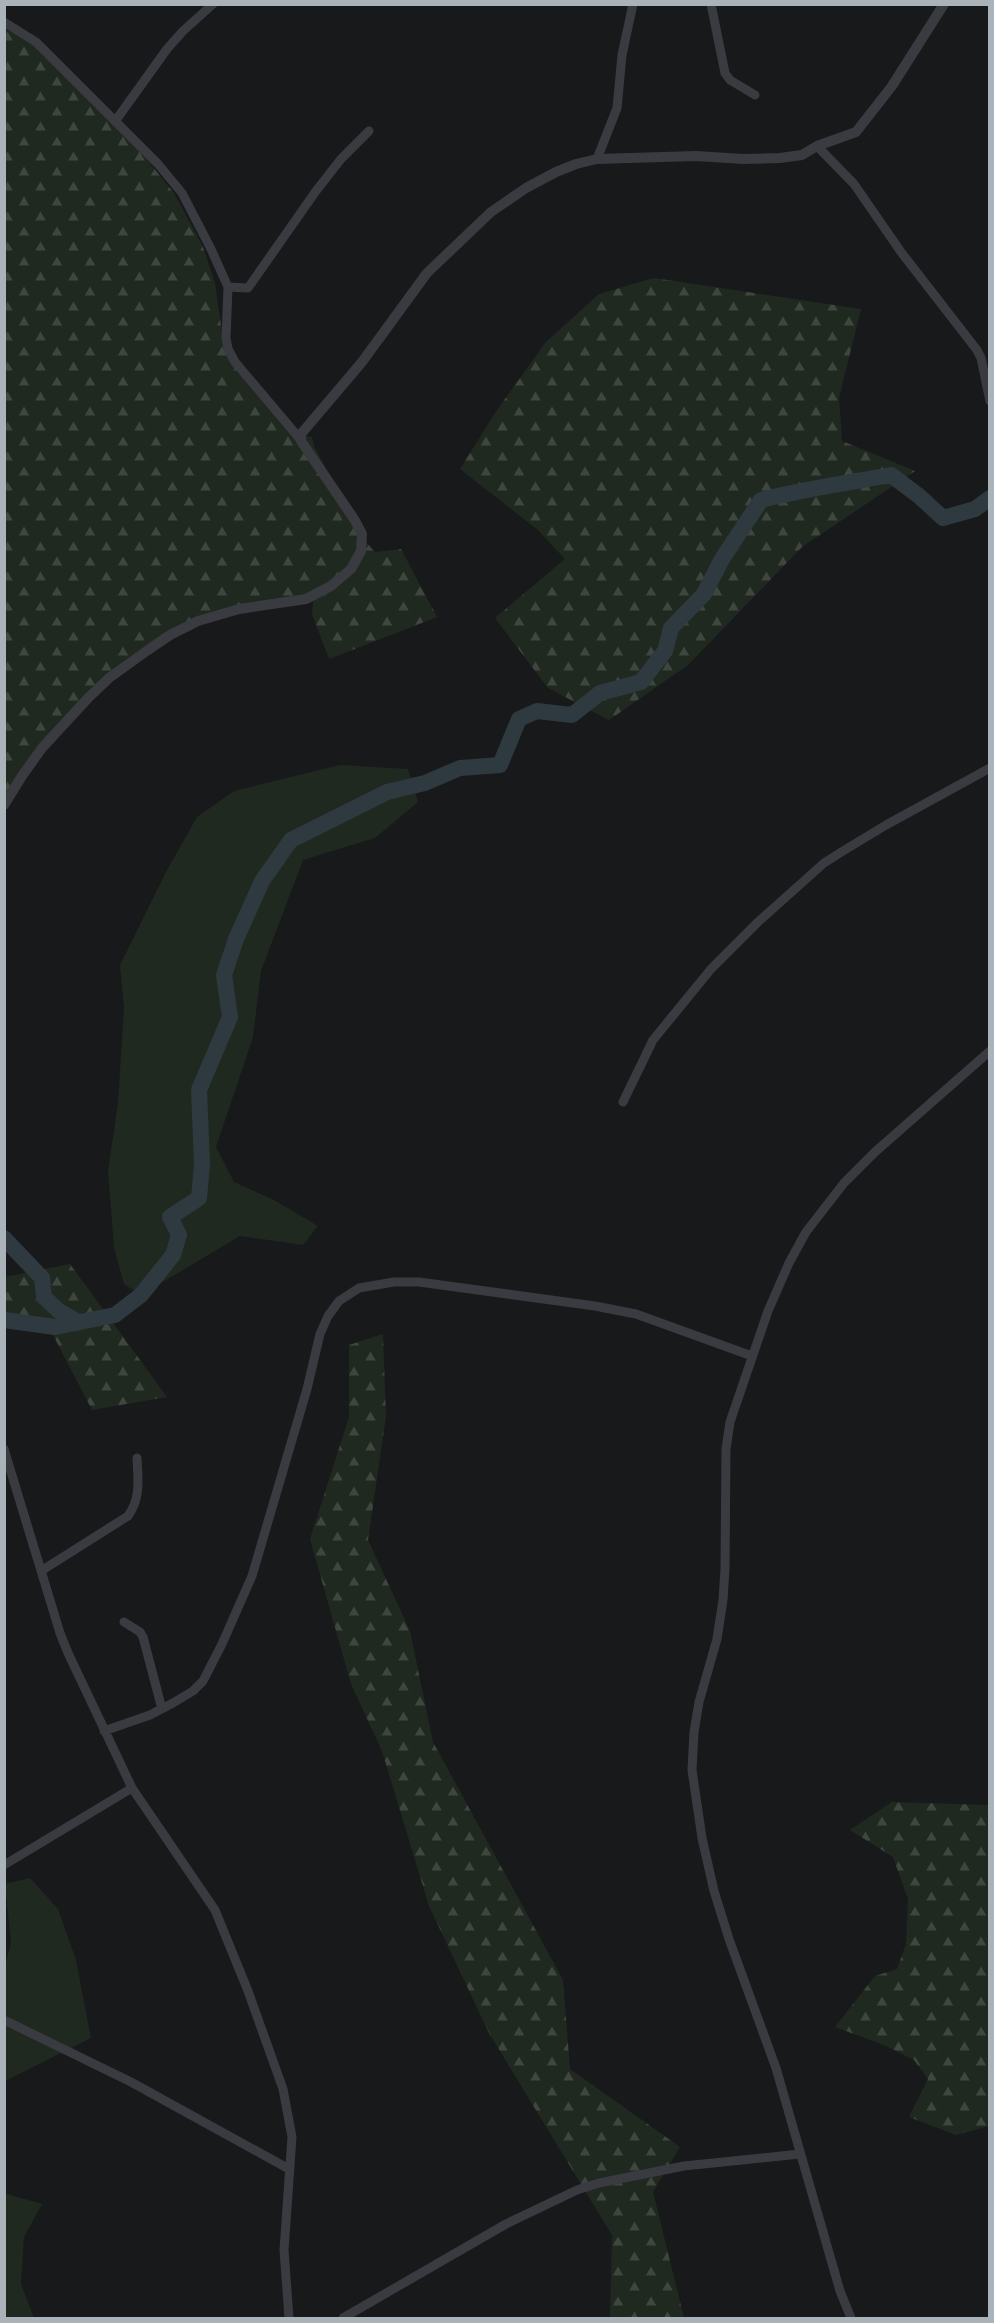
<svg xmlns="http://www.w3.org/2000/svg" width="994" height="2323" font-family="Rubik,sans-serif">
<defs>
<pattern id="forest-firs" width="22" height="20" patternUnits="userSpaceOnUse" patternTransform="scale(1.5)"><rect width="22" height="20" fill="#202920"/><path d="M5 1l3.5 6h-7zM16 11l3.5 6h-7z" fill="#3e463e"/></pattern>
</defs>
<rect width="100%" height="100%" fill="#18191b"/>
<path fill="#202920" d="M 340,765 L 408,769 L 418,802 L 375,838 L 303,860 L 261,971 L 253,1037 L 216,1147 L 234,1182 L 274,1200 L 318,1226 L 303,1245 L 240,1236 L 141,1295 L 124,1284 L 114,1248 L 108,1171 L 118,1103 L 124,1008 L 120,965 L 167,870 L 197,817 L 234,791 Z
M 30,1878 L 58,1909 L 76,1960 L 91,2038 L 5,2081 L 4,1970 L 11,1943 L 5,1884 Z
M 4,2193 L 42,2204 L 24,2237 L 21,2284 L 34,2318 L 5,2318 Z"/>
<path fill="url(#forest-firs)" d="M 5,28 L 33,41 L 130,139 L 174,193 L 203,247 L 215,283 L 223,339 L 237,359 L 303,436 L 312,437 L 314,446 L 330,476 L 363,524 L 365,541 L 375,552 L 401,549 L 437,617 L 329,659 L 312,614 L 314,593 L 215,612 L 118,671 L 30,768 L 5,810 Z
M 654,278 L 861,309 L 839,398 L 842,441 L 915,471 L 802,547 L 688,665 L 609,720 L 548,688 L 495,618 L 565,559 L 538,530 L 460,469 L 497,410 L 546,342 L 599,294 Z
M 70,1264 L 167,1397 L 92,1410 L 53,1335 L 5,1322 L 5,1277 Z
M 383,1334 L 386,1416 L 368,1540 L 410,1631 L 433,1742 L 563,1980 L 570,2069 L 680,2147 L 653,2192 L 684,2318 L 610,2318 L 612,2235 L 489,2033 L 429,1906 L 382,1751 L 351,1684 L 310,1539 L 349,1417 L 349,1345 Z
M 892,1802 L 989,1805 L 989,2126 L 956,2135 L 909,2117 L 928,2079 L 914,2060 L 884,2045 L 835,2027 L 875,1976 L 897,1969 L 906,1944 L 908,1899 L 893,1857 L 850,1830 Z"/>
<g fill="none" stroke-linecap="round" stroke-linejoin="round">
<path stroke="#2e3a3f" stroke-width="16" d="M 4,1238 L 42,1278 L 44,1297 L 59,1311 L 78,1322
M 4,1320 L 55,1327 L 115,1315 L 141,1295 L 173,1255 L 179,1235 L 170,1217 L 199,1198 L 202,1164 L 199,1090 L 230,1017 L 224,975 L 236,939 L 262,881 L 291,840 L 387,792 L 425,783 L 460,768 L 500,765 L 519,719 L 537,711 L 572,715 L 600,693 L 641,682 L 665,651 L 671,628 L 704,594 L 722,559 L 761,500 C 804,489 847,483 891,475 L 919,496 L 943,518 L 975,509 L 990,498"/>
<path stroke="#393b40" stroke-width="9" d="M 711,4 L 725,73 L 730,80 L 755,95
M 4,22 L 36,42 L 158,164 L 182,193 L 211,249 L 228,287 L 226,338 L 228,349 L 235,362 L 300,439
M 116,120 L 167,49 L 183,31 L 213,4
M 817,146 L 854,184 L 901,252 L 977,350 L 981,358 L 990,401
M 597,159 L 617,108 L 622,55 L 633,4
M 228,287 L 248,288 L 316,191 L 341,159 L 369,131
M 623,1102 L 653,1040 L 711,969 L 758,922 L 824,863 L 843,851 L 886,825 L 990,768
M 4,1449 L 60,1633 L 68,1653 L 132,1788 L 215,1910 L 248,1991 L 283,2089 L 292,2137 L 284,2250 L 289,2318
M 41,1571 L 128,1516 C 141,1498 138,1480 137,1458
M 124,1622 L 140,1632 L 143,1637 L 162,1709
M 104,1731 L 150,1715 L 173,1703 L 193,1691 L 203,1681 L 222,1644 L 252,1576 L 307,1389 L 320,1334 L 328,1316 L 339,1301 L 359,1288 L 394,1282 L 419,1282 L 595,1306 L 636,1314 L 752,1356
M 4,1865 L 132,1788
M 4,2020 L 131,2082 L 289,2169
M 343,2318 L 506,2224 L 577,2190 L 599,2183 L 684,2166 L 800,2154
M 851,2318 L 840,2291 L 776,2068 L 729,1939 L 714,1891 L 702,1838 L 692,1770 L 694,1732 L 699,1702 L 717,1639 L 723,1600 L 725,1569 L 726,1449 L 730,1422 L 768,1311 L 789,1263 L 806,1232 L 844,1183 L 875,1152 L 990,1051"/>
<path stroke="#393b40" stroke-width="10" d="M 4,805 L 22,776 L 42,748 L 89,697 L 109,678 L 148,650 L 170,635 L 198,621 L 239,609 L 306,599 L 331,586 L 351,569 L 361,551 L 362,534 L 354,519 L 301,441 L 301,434 L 362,362 L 427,273 L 491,212 L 526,188 L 556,172 L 576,164 L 597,159 L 696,156 L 743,159 L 780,158 L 802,155 L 817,146 L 856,132 L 892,86 L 944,4"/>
</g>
<rect width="994" height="2323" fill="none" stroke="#aab2ba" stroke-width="12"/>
</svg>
